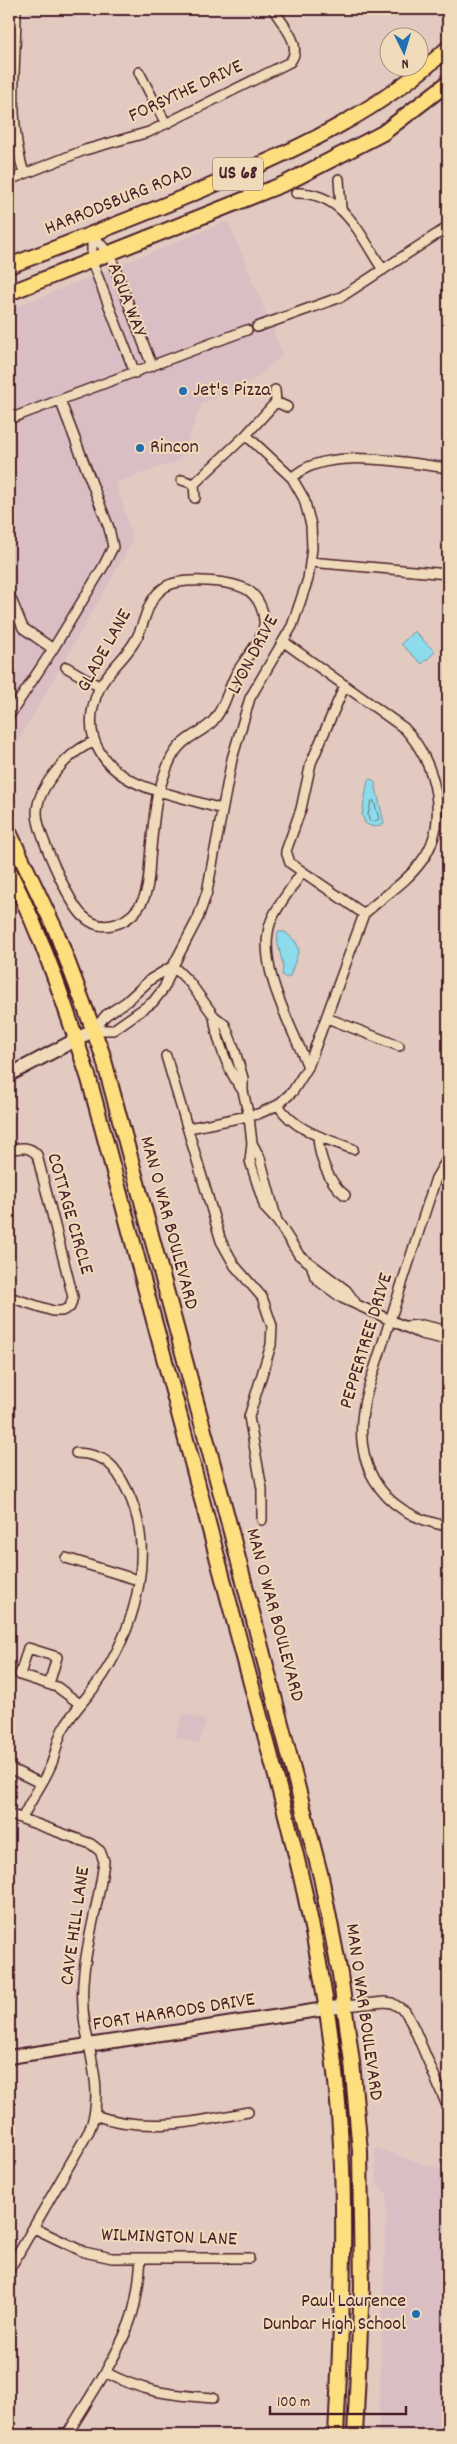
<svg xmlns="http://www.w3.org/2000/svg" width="457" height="2444" font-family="Dekko,sans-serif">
<rect width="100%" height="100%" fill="#e2cac0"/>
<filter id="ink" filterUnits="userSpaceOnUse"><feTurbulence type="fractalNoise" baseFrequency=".02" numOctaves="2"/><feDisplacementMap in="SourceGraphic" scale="10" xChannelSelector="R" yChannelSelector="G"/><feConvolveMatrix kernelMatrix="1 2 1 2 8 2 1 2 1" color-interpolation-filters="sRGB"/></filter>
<g filter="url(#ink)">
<path fill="#d9bfc4" d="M 228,221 L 283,355 L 253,380 L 202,404 L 179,461 L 116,482 L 133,541 L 9,757 L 9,310 Z
M 183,1713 L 206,1721 L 199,1744 L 175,1737 Z
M 375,2148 L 448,2172 L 448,2435 L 378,2435 L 387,2193 L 377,2184 Z"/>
<path fill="#8ddceb" stroke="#72909e" d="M 414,631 L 435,652 L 422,664 L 401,644 Z
M 372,779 L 375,783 L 384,823 C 377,828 373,828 365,823 L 362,815 L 368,780 Z
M 278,932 L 285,932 L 296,942 L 299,950 L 290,976 L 286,978 L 282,975 C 286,960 275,948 278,932 Z"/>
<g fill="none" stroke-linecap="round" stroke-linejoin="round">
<path stroke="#656b78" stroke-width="1" d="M 374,801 L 379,819 L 373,822 L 369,820 L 368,815 L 371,802 Z"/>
<defs>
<path id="street" d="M 16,9 C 16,67 7,117 24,174
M 139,72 L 166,124
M 339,179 L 341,208
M 9,180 L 85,150 L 149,132 L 290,62 C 304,45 282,24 273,9
M 296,193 C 344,192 360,235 383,270
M 92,234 L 92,262 L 135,373
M 92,234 L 110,255 L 152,366
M 257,327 L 341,297 L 448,227
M 275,390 L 276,402 L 287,407
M 9,419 L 247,330
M 292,478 C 324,445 405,463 448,468
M 182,480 L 194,484
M 195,498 L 194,484 L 246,435 L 276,402
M 310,562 L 448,574
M 9,594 L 23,628 L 53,649 L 9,716
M 284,642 L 404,728 C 436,761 451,823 421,862 C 406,883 383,896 364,914
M 53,649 L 103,567 L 113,547 L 109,528 L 60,400
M 66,667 L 100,687
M 345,685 L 311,763 L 301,809 L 286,851 L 290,863 L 364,914
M 94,742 C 70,750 37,787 37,813 C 37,832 69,903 83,916 C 104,936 132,922 143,900 C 149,888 149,873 150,859 C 152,837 154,814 158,791 L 159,790 C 166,771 170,751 188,739 C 196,733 206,729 213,721 C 225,708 228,689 236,674 C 245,658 261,643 264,625 C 265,613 259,598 249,591 C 233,580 181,577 165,587 C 146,599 146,622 136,639 C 127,657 109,669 100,687 C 75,740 108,777 158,791 L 222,809
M 302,872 C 292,888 278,904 271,921 C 255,964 292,1027 308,1067
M 173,966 L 190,983 L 214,1016 L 225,1025 L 234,1048 L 243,1078 L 243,1091 L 249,1117 L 252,1143 L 250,1161 L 265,1208 L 278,1222 L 299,1255 L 346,1290 L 355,1302
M 214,1016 C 217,1041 228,1071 243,1091
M 327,1018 L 399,1046
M 94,1030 L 113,1030 L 153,1002 L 164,988 L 173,966 L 198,918 L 207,892 L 232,759 L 250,698 L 292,626 L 308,579 L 312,548 L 311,525 L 304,499 L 292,478 L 246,435
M 94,1030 L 106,1015 L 126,1002 L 151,979 L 173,966
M 166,1056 L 221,1241 L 235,1266 L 262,1297 L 272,1326 L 271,1345 L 249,1417 L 262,1489 L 262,1520
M 278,1105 C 295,1131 324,1138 353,1149
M 189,1128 L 258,1114 L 278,1105 L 293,1091 L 308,1067 L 364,914
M 318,1136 C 319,1157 328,1182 345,1195
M 252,1143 L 260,1158 L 277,1221
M 9,1150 C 20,1147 30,1146 37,1155 L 73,1297 L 70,1307 L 62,1311 L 53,1311 L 9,1297
M 448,1158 L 436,1178 L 367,1392 C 349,1459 377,1514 448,1526
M 312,1267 L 315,1277 L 320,1282 L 342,1298 L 421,1334 L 448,1340
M 407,1326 L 422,1325 L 448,1331
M 66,1558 L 138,1580
M 49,1684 L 57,1657 L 28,1648 L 20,1675 L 57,1687 L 80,1704
M 9,1768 L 40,1783
M 9,1814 L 91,1844 L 100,1851 L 104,1861 C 98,1915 75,1970 85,2025 C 91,2059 104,2097 89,2131 L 9,2270
M 22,1819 C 30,1800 43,1784 51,1765 C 56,1754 57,1740 63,1729 C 74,1709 92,1693 104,1674 C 137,1621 156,1549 127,1490 C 115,1465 105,1454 76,1453
M 345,2006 L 385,2002 L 392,2003 L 405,2011 L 414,2028 L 448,2108
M 94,2115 C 145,2133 198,2122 248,2112
M 34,2228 L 84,2252 L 112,2258 L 249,2258
M 105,2372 C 142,2392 171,2395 213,2398
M 67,2435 C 88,2399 114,2363 129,2324 C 137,2303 139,2281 141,2259"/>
<path id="secondary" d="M 9,1075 L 94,1030
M 9,2057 L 345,2006"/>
<path id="primary" d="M 9,266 C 79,239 151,212 220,182 C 303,147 382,109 448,48
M 9,293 L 286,183 L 383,133 L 448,83
M 9,832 L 56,931 L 102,1053 L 224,1505 L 321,1877 L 340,1974 L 352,2062 L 360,2151 L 362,2287 L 355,2435
M 9,871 C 43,937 66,1008 89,1079 C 138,1261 187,1442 235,1624 C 275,1773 319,1920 335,2073 C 349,2194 342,2314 336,2435"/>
</defs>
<use href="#street" stroke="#4a1f2b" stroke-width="12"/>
<use href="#secondary" stroke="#4a1f2b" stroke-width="16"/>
<use href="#primary" stroke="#4a1f2b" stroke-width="18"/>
<use href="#street" stroke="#efdbb9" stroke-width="9"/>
<use href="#secondary" stroke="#efdbb9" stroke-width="12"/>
<use href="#primary" stroke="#fedf80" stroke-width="14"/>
</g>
</g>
<g fill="#1f6fb2" stroke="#efdbb9" stroke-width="2">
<circle cx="183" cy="391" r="5"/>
<circle cx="140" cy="448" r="5"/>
<circle cx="416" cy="2314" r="5"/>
</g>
<g text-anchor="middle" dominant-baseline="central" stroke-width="4" stroke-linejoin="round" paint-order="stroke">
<rect fill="#efdbb9" stroke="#7c5756" stroke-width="1" x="213" y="157.5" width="50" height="33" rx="4"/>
<g font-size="19" font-weight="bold" fill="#4a1f2b">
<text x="238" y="174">US 68</text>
</g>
<g font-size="20" fill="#4a1f2b" stroke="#efdbb9">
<text transform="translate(186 92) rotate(-25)">FORSYTHE DRIVE</text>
<text transform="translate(119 201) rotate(-22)">HARRODSBURG ROAD</text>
<text transform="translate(126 300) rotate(69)">AQUA WAY</text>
<text transform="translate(105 651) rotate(-61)">GLADE LANE</text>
<text transform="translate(254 655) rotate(-62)">LYON DRIVE</text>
<text transform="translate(69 1214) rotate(74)">COTTAGE CIRCLE</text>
<text transform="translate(168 1223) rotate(75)">MAN O WAR BOULEVARD</text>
<text transform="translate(367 1341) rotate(-73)">PEPPERTREE DRIVE</text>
<text transform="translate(274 1615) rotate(75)">MAN O WAR BOULEVARD</text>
<text transform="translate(76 1926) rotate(-82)">CAVE HILL LANE</text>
<text transform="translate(363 2012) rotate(82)">MAN O WAR BOULEVARD</text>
<text transform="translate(174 2013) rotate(-9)">FORT HARRODS DRIVE</text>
<text transform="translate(169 2238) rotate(2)">WILMINGTON LANE</text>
</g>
<g font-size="20" fill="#4a1f2b" stroke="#efdbb9" text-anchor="start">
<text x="193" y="391">Jet's Pizza</text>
<text x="150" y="448">Rincon</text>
<text x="406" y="2302" text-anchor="end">Paul Laurence<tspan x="406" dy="23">Dunbar High School</tspan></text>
</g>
</g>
<rect width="457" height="2444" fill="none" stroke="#efdbb9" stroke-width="30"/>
<rect x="15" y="15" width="427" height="2414" fill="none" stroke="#4a1f2b" stroke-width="2" filter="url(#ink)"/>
<g transform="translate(404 52) rotate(175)"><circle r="24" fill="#efdbb9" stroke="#ad9080"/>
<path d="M0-4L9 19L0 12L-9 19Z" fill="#1f6fb2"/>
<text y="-8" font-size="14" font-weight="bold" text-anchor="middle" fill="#4a1f2b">N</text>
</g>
<path d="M270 2406v8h136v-8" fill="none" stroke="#4a1f2b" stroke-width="2.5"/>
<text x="277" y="2406" font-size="15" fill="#4a1f2b" stroke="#efdbb9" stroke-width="4" paint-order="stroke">100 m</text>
</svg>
